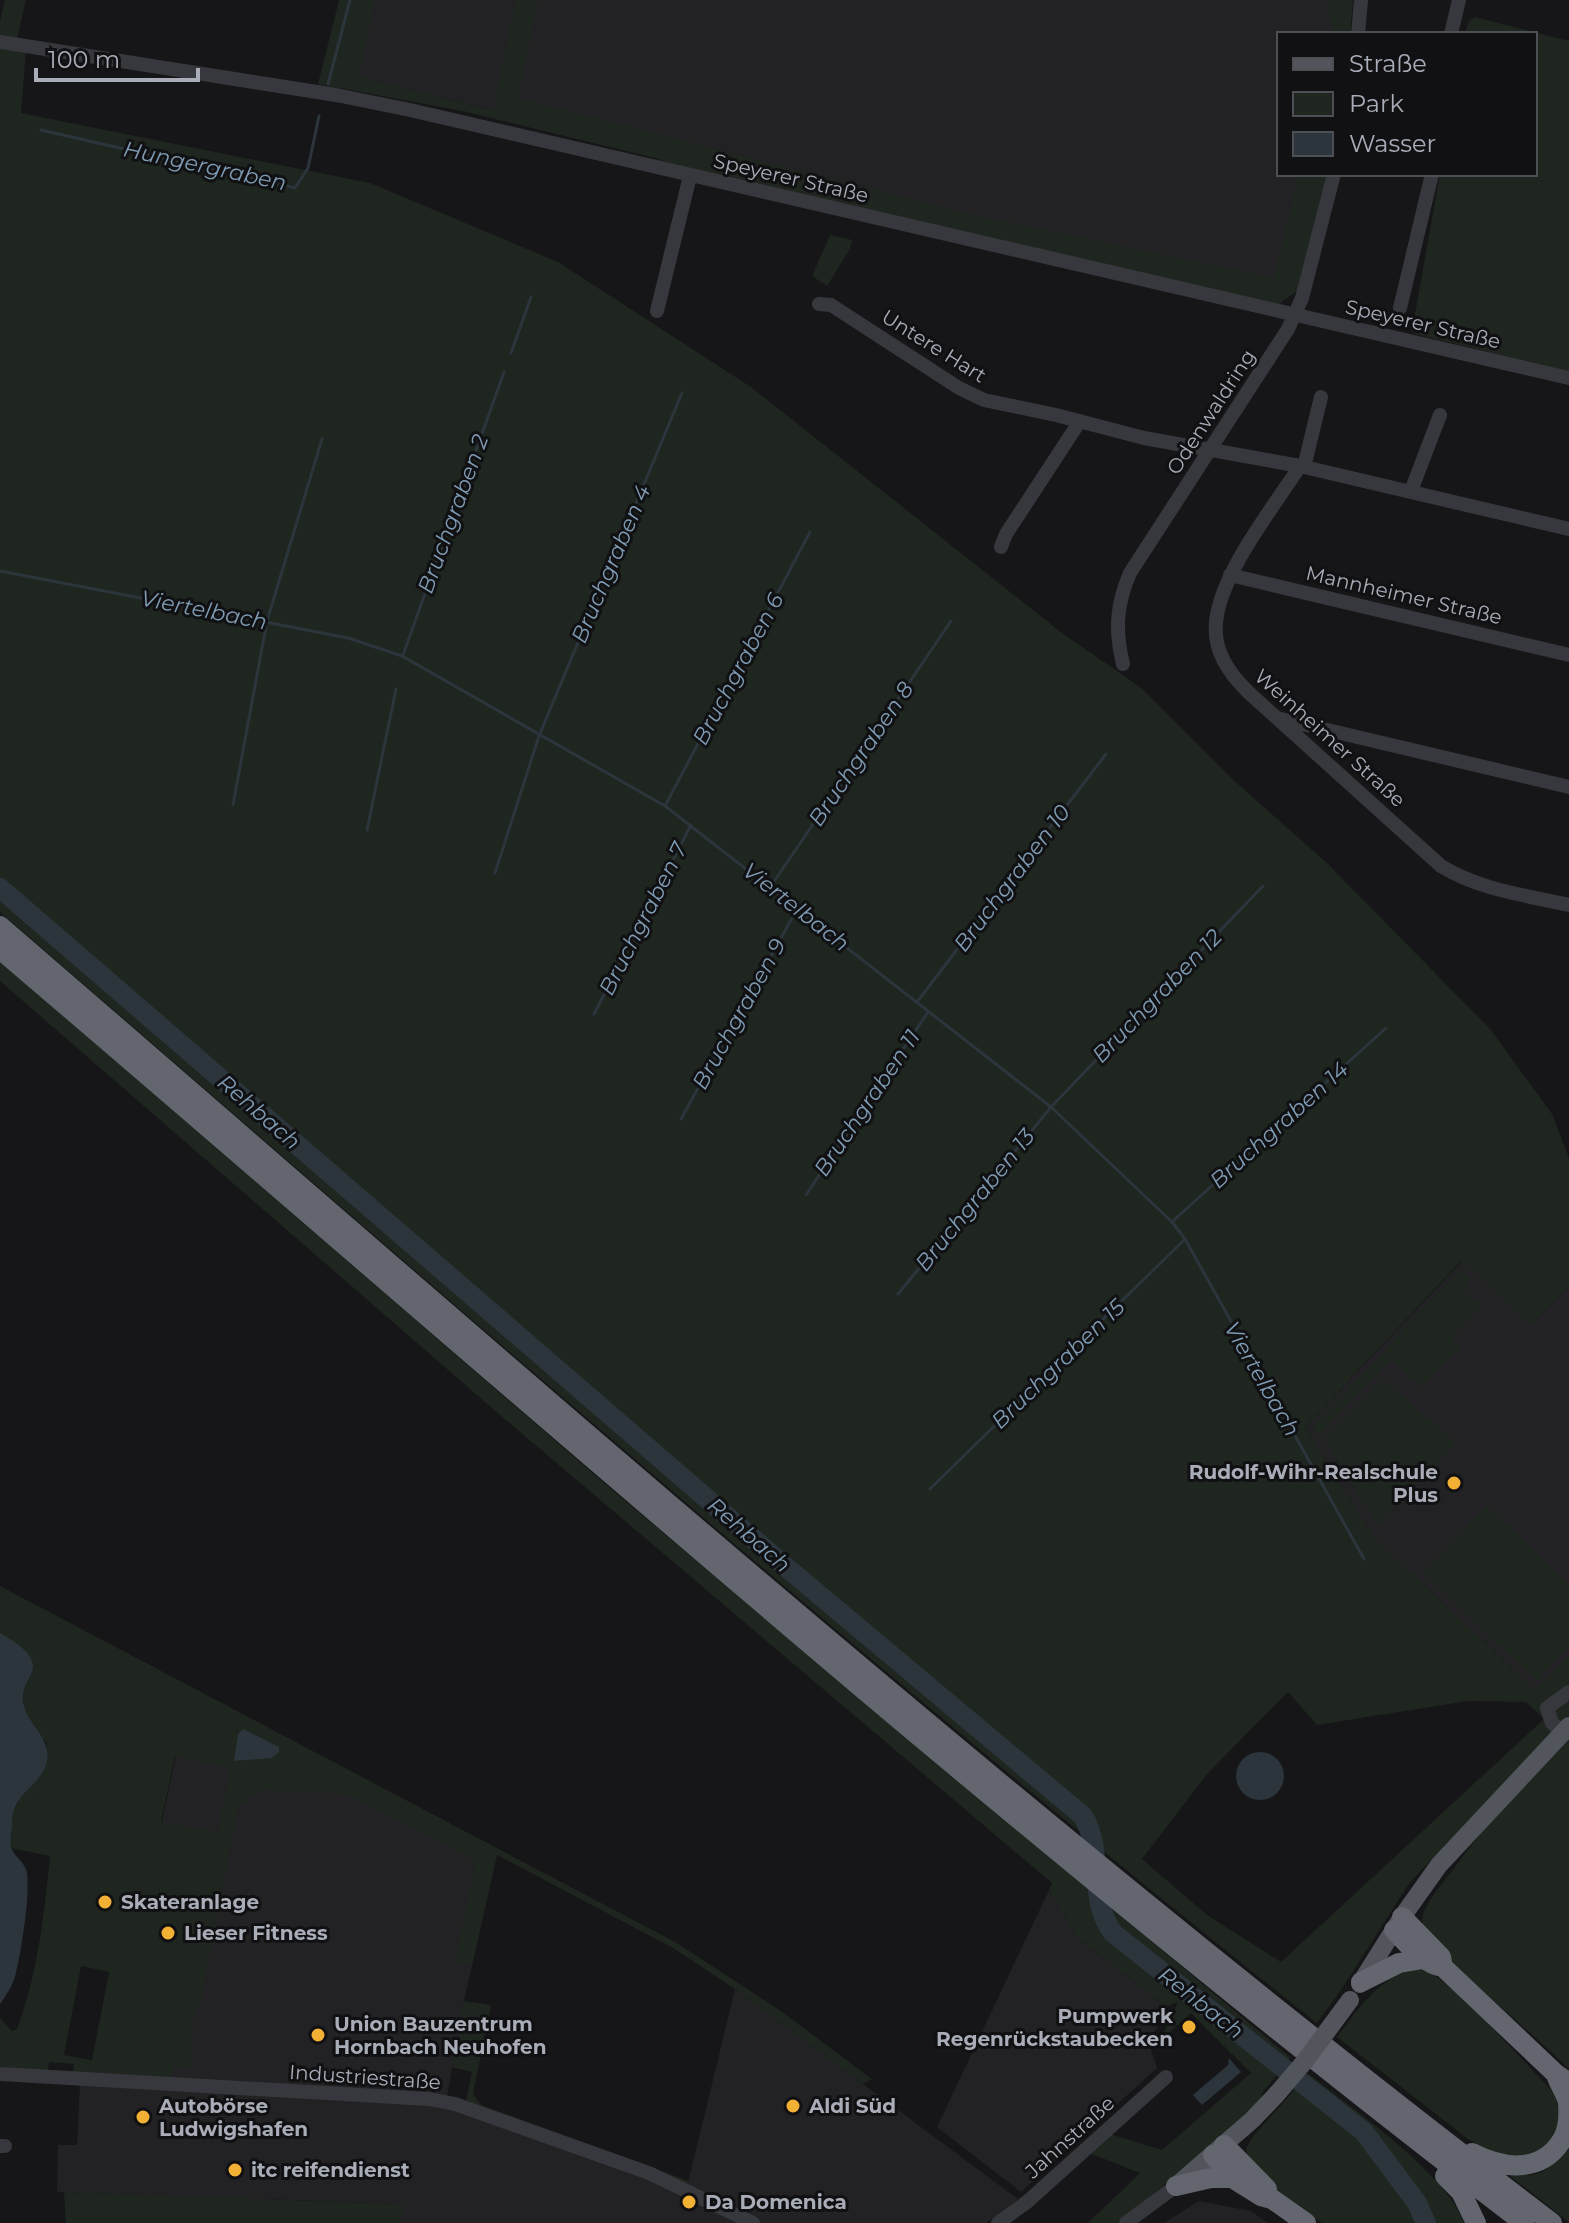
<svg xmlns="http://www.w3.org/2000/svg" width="1569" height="2223" font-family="Montserrat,sans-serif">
<rect width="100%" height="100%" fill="#161618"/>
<path fill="#222225" d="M 356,0 L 1353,0 L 1350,34 L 1279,34 L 1279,174 L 1327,174 L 1297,291 L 1281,302 L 338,72 Z
M 1463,1260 L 1531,1325 L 1569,1286 L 1569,1656 L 1536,1691 L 1374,1538 L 1305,1427 Z
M 189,1692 L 497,1854 L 464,2001 L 447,2097 L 688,2183 L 735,1989 L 1018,2199 L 986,2223 L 400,2223 L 404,2204 L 57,2192 L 58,2145 L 77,2145 L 80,2083 L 109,2075 Z
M 1049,1890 L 1077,1937 L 1166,2007 L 1149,2044 L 1157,2068 L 1021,2192 L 937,2127 Z
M 1199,2201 L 1251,2211 L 1268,2223 L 1164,2223 Z"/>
<path fill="#1e261f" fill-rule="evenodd" d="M 5,0 L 26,0 L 17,39 L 0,36 L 0,21 Z
M 339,0 L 375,0 L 359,77 L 493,110 L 516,0 L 538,0 L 518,98 L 965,213 L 1274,278 L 1299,174 L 1327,174 L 1297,291 L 1281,302 L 1281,307 L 678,167 L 655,158 L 462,111 L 318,84 Z
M 1328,0 L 1353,0 L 1350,34 L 1332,34 Z
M 1475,17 L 1569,41 L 1569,371 L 1415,334 L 1412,331 L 1440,174 L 1535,174 L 1535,34 L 1465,34 L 1469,21 Z
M 0,48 L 26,51 L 21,113 L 370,183 L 558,262 L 751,387 L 1062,633 L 1140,687 L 1229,776 L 1327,863 L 1491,1030 L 1552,1114 L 1569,1158 L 1569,1286 L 1531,1325 L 1462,1260 L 1305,1427 L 1374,1538 L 1535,1690 L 1569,1656 L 1569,1718 L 1410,1882 L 1343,1987 L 1317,2023 C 866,1666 435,1287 0,912 ZM 1288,1692 L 1317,1725 L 1468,1701 L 1526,1702 L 1544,1719 L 1281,1962 L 1207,1915 L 1142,1859 L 1207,1774 Z
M 830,235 L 852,240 L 850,249 L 827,286 L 812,276 Z
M 0,961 L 618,1495 L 1291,2058 L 1261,2094 L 1263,2097 L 1211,2146 L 1118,2223 L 1088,2223 L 1140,2173 L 1089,2153 L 1110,2134 L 1162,2150 L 1251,2073 L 1191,2013 L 1160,2041 L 1178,2002 L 1166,2007 L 1077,1937 L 1049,1890 L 1052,1883 L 500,1415 L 0,981 Z
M 1460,1270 L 1470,1279 L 1462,1289 L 1481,1306 L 1451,1338 L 1460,1347 L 1422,1387 L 1391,1359 L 1319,1435 L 1312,1428 Z
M 1383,1379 L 1456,1443 L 1377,1525 L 1324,1439 Z
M 1487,1506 L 1569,1584 L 1569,1646 L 1537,1681 L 1423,1573 Z
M 0,1586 L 677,1943 L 781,2011 L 872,2079 L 863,2084 L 735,1989 L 673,1948 L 497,1855 L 472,1965 L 455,1961 L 476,1861 L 348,1794 L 260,1790 L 238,1807 L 199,2010 L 194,2009 L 191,2067 L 174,2066 L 171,2079 L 73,2072 L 74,2064 L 49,2062 L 48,2072 L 0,2069 L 0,2018 L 12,2031 L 17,2029 C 38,1973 44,1915 50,1856 L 11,1848 L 12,1815 L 22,1793 L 42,1775 L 47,1744 C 29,1722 12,1699 32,1673 L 0,1633 ZM 175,1756 L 231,1768 L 218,1832 L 161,1822 ZM 81,1966 L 109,1972 L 92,2060 L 64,2055 Z
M 1569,1738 L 1569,2070 C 1545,2041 1425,1949 1422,1921 C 1422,1913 1427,1905 1431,1898 L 1491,1820 Z
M 1412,1969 L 1429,1971 L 1465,1999 L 1553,2092 C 1566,2123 1557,2131 1540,2157 L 1503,2158 L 1468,2139 L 1337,2037 C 1359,2008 1377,1980 1412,1969 Z
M 464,2001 L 491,2005 L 473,2094 L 481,2105 L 689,2181 L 689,2184 L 466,2101 L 472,2072 L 452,2067 Z
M 1309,2074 C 1352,2109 1446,2172 1464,2223 L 1322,2223 L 1258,2178 L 1248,2163 L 1246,2148 L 1255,2134 Z
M 1569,2143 L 1569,2222 L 1505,2172 C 1543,2179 1546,2174 1569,2143 Z
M 64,2192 L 404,2204 L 400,2223 L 66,2223 Z"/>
<path fill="#2c353c" d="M 0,1633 C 10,1639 28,1649 32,1661 C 37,1675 21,1682 23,1701 C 26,1724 52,1738 47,1761 C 42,1787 13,1790 12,1823 C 12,1830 10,1841 11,1847 C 14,1857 26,1863 27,1873 C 30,1898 21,1953 15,1977 C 12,1986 6,1996 0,2004 Z
M 243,1729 L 279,1747 L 279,1752 L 272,1758 L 234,1761 L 238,1734 Z
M1236 1776a24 24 0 1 1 48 0a24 24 0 1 1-48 0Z
M 1229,2058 L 1241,2072 L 1202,2105 L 1193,2095 L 1228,2065 Z"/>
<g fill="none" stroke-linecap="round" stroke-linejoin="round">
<path stroke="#2c353c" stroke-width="3" d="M 328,84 L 350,0
M 41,130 L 295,188 L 308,168 L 319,116
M 511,353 L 531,297
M 0,571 L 348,638 L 402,656 L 665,806 L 1051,1107 L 1172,1222 L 1185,1239 L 1364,1559
M 403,655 L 504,372
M 666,804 L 810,532
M 233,805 L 267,621 L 322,439
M 367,830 L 396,689
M 495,873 L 539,736 L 682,393
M 771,886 L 951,621
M 917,1002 L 1106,754
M 594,1014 L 691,825
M 681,1119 L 797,909
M 806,1195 L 928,1012
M 1173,1221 L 1386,1028
M 898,1294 L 1051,1107 L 1263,886
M 930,1489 L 1184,1240"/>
<path stroke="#2c353c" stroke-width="20" d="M 0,888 L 786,1567 L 1083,1816 C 1105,1852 1087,1899 1113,1933 L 1364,2132 L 1417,2203 L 1426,2223"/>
<path stroke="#37383d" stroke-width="14" d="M 1358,34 L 1361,0
M 1451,34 L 1459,0
M 0,42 L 336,95 L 410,110 L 1569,378
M 819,304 L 831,305 L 959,388 L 984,400 L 1056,415 L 1144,438 L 1300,466 L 1569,529
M 1400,308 L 1432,174
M 657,311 L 690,176
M 1300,466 C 1273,508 1221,572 1216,622 C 1213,651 1229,673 1248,692 L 1441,866 C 1480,890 1525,895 1569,905
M 1304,467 L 1321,397
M 1411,491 L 1440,415
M 1001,547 L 1006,534 L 1080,421
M 1230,575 L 1569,655
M 1123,664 C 1115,631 1116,605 1130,573 L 1288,329 L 1302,298 L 1334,174
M 1281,719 L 1569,787
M 1563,1732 L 1552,1723 L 1547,1708 L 1569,1692
M 0,2074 L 429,2099 L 455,2104 L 649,2173 L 753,2223
M 0,2146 L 5,2146
M 998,2223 L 1027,2202 L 1166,2077
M 1126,2223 L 1176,2186"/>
<path stroke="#53555c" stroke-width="18" d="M 1360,1984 L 1402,1917 L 1439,1865 L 1569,1726
M 1176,2186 L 1252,2120 L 1276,2095"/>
<path stroke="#63666e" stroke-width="20" d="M 0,926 C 510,1366 1015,1815 1552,2223
M 0,949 C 504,1379 997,1820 1524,2223
M 1402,1917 L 1441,1957 L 1443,1967
M 1394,1930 C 1408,1944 1423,1964 1443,1967 L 1556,2074 L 1569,2083
M 1361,1982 L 1399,1963 L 1423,1959
M 1224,2145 L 1267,2189
M 1472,2153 C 1503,2169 1541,2174 1562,2140 C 1568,2130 1569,2115 1568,2103 C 1566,2093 1559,2085 1556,2074
M 1213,2155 L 1232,2178 L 1261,2196 L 1272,2199 L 1306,2223
M 1445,2176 L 1461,2192 L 1476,2223
M 1176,2186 L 1211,2178 L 1232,2178"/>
<path stroke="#53555c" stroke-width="18" d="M 1276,2095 L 1305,2061 L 1350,2000"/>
</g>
<g fill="#f2b134" stroke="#111113" stroke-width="3">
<circle cx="1454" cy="1483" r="8"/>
<circle cx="105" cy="1902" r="8"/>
<circle cx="168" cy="1933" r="8"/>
<circle cx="1189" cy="2027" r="8"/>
<circle cx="318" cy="2035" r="8"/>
<circle cx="793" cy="2106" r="8"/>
<circle cx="143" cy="2117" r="8"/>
<circle cx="235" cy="2170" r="8"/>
<circle cx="689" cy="2202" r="8"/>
</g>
<g text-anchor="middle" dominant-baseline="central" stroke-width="6" stroke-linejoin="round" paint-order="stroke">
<g font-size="20" fill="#a8adb8" stroke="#111113">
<text transform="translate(791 178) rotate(13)">Speyerer Straße</text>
<text transform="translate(1423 324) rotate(13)">Speyerer Straße</text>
<text transform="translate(934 346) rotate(32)">Untere Hart</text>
<text transform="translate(1211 412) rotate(-57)">Odenwaldring</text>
<text transform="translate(1404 595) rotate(13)">Mannheimer Straße</text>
<text transform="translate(1330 738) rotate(42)">Weinheimer Straße</text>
<text transform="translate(365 2077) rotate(4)">Industriestraße</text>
<text transform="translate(1070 2137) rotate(-42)">Jahnstraße</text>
</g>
<g font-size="20" font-weight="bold" fill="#a8adb8" stroke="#111113" text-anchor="start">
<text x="1438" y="1472" text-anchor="end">Rudolf-Wihr-Realschule<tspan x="1438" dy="23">Plus</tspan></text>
<text x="121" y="1902">Skateranlage</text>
<text x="184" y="1933">Lieser Fitness</text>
<text x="1173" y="2016" text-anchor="end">Pumpwerk<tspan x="1173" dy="23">Regenrückstaubecken</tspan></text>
<text x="334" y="2024">Union Bauzentrum<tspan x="334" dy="23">Hornbach Neuhofen</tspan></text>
<text x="159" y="2106">Autobörse<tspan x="159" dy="23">Ludwigshafen</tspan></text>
<text x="809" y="2106">Aldi Süd</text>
<text x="251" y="2170">itc reifendienst</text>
<text x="705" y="2202">Da Domenica</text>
</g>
<g font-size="22" font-style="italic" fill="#7f9bb3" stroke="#111113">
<text transform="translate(205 166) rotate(12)">Hungergraben</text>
<text transform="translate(453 514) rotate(-70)">Bruchgraben 2</text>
<text transform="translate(611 564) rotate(-67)">Bruchgraben 4</text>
<text transform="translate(204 610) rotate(11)">Viertelbach</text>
<text transform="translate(738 669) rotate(-62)">Bruchgraben 6</text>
<text transform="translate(861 754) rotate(-56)">Bruchgraben 8</text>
<text transform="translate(1012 878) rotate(-53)">Bruchgraben 10</text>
<text transform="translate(796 907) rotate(38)">Viertelbach</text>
<text transform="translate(643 919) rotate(-63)">Bruchgraben 7</text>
<text transform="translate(1157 996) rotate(-46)">Bruchgraben 12</text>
<text transform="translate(739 1014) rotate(-61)">Bruchgraben 9</text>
<text transform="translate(867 1103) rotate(-56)">Bruchgraben 11</text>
<text transform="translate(259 1112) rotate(41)">Rehbach</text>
<text transform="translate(1279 1125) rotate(-42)">Bruchgraben 14</text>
<text transform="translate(975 1200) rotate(-51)">Bruchgraben 13</text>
<text transform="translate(1058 1364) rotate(-44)">Bruchgraben 15</text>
<text transform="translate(1262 1379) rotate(60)">Viertelbach</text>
<text transform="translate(749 1535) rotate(41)">Rehbach</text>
<text transform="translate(1201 2003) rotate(38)">Rehbach</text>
</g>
</g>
<rect x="1277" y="32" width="260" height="144" fill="#111113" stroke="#4d4f55" stroke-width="2"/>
<rect x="1293" y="58" width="40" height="12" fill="#53555c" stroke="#4d4f55" stroke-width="2"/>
<text x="1349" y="72" font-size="24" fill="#a8adb8">Straße</text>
<rect x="1293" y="92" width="40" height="24" fill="#1e261f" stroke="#4d4f55" stroke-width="2"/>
<text x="1349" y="112" font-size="24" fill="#a8adb8">Park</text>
<rect x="1293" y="132" width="40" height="24" fill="#2c353c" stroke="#4d4f55" stroke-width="2"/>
<text x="1349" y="152" font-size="24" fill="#a8adb8">Wasser</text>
<path d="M36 68v12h162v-12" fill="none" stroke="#a8adb8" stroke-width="4"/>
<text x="48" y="68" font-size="24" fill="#a8adb8" stroke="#111113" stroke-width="6" paint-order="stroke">100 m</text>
</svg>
